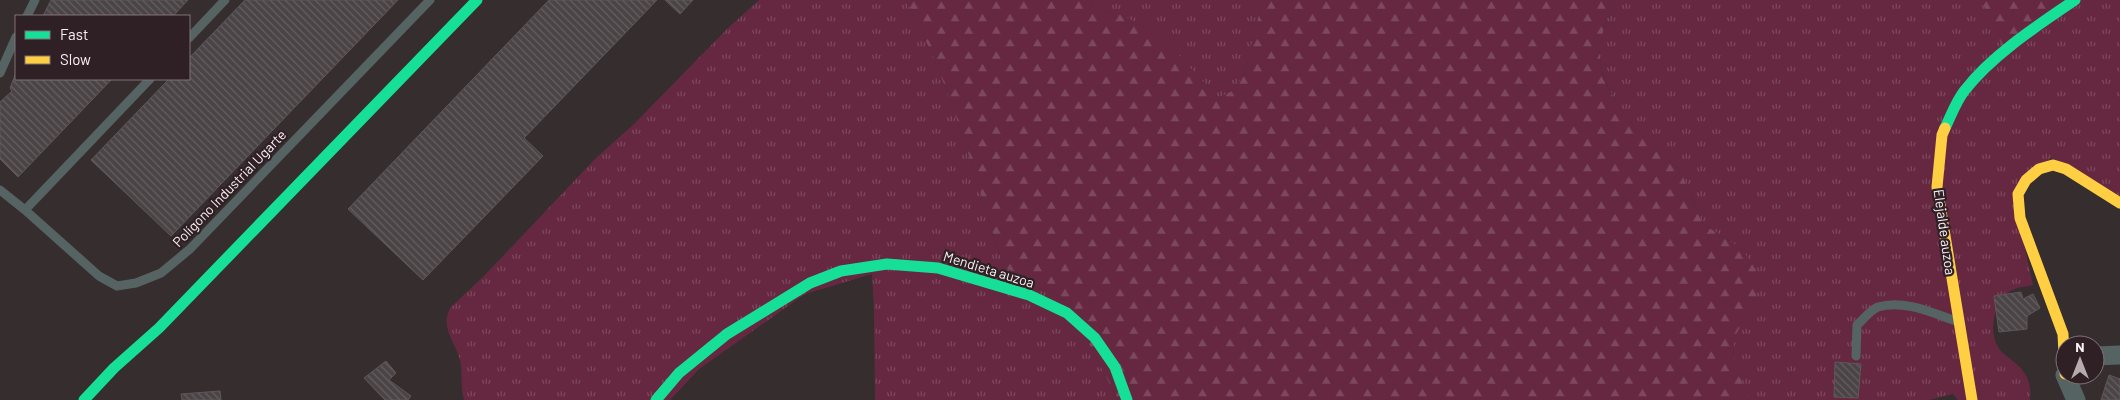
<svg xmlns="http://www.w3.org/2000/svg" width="2120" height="400" font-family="Barlow,sans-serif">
<defs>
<pattern id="grass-tufts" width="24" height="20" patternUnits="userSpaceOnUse" patternTransform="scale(1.25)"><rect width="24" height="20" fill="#662841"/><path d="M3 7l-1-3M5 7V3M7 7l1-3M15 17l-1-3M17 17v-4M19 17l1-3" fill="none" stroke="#7d485d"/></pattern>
<pattern id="forest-firs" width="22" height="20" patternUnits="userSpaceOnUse" patternTransform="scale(1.25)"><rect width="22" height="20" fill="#662841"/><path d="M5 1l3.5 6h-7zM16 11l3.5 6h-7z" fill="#7d485d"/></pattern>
<pattern id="building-back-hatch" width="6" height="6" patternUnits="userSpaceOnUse" patternTransform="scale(1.25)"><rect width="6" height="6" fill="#4b4446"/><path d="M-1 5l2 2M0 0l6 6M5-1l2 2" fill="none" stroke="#665f61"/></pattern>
</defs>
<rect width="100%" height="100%" fill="#362d2f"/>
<path fill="url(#grass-tufts)" d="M 759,0 L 906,0 C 951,83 975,177 1004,267 L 1013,271 L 1038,288 L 1057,293 L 1072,311 L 1118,400 L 875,400 L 874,310 L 872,274 L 805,294 L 699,369 L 670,400 L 464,400 C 460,387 463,373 460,360 C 455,342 440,327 450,308 L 484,276 L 596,158 L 633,125 L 727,29 Z
M 1090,0 L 1264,0 L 1262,2 L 1244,75 L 1232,91 L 1218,98 L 1160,35 L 1121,15 L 1095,9 Z
M 1620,0 L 1981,0 L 2005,49 L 2065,0 L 2120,0 L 2120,196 L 2051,158 L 2013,195 L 2033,285 C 2025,287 2017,287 2010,291 C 1994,301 1988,332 1998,347 C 2001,352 2005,355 2009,358 C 2025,370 2032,380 2030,400 L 1958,400 L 1953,394 L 1929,400 L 1751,400 C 1742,381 1728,357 1735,336 C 1740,323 1750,309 1757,297 L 1742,249 L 1703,224 L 1681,172 L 1647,141 L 1620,109 L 1603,77 L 1599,48 L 1606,20 Z"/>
<path fill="url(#forest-firs)" d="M 906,0 L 1090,0 L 1095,9 L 1121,15 L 1160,35 L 1218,98 L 1232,91 L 1244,75 L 1262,2 L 1264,0 L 1620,0 L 1606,20 L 1599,48 L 1603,78 L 1620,109 L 1647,141 L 1681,172 L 1703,224 L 1742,249 L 1756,270 L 1757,297 L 1735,336 L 1733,353 L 1740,376 L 1751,400 L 1118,400 L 1072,311 L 1057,293 L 1038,288 L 1013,271 L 1004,267 C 975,177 951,84 906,0 Z
M 1981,0 L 2065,0 L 2004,50 Z"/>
<path fill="url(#building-back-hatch)" stroke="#5e5759" d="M 51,0 L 188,0 L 173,16 L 43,16 Z
M 245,0 L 398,0 L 171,236 L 91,160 L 169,79 L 189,79 L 189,58 Z
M 549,0 L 657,0 L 524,138 L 543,156 L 423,280 L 348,209 Z
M 665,0 L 693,0 L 680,14 Z
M 16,73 L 16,79 L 112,79 L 18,177 L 0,159 L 0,102 L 12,91 L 10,88 Z
M 2021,292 L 2023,299 L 2033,294 L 2040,308 L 2027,316 L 2027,329 L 1999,332 L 1994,296 Z
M 386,361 L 396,373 L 389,380 L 411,396 L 408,400 L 385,400 L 364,378 Z
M 1835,362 L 1861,364 L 1858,398 L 1834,397 Z
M 2109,375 L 2120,379 L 2120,400 L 2101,400 Z
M 220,391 L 221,400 L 182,400 L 181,394 Z"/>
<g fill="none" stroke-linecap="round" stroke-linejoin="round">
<path stroke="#556362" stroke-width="9" d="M 27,16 L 35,0
M 189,38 L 225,0
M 0,73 L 16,37
M 0,190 L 25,210 L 99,276 L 117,286 L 136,283 L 161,273 L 190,249 L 430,0
M 25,210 L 150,79
M 1856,356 L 1857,325 C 1863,320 1870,310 1878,307 C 1903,299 1933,313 1956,321"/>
<path stroke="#556362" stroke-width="19" d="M 2095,356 L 2120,355
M 2065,375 L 2076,400"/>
<path stroke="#16e098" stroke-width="11" d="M 1945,128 C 1951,116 1956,101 1965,90 C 1992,55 2038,25 2075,0
M 84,400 L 114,368 L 159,328 L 477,0
M 656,400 L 679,373 L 727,334 L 810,283 L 841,271 L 887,264 L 938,268 L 1029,295 L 1067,313 L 1095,338 L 1115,367 L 1127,400"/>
<path stroke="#ffcf43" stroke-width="11" d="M 1945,128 L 1942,135 L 1937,187 L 1972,400
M 2065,374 L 2063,334 L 2020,218 L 2018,194 L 2026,180 L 2039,169 L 2053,165 L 2066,169 L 2120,203"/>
</g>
<g text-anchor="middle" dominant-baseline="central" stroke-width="4.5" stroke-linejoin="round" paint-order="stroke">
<g font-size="14" fill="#fbf0f3" stroke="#2f2025">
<text transform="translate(229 188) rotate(-46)">Polígono Industrial Ugarte</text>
<text transform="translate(1945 232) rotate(82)">Elejalde auzoa</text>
<text transform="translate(989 269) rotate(17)">Mendieta auzoa</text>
</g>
</g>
<rect x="15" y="15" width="175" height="65" fill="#2f2025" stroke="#817377"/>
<rect x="25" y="31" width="25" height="8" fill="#16e098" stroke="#817377"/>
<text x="60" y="40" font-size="15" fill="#fbf0f3">Fast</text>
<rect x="25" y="56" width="25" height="8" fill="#ffcf43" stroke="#817377"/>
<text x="60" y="65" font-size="15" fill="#fbf0f3">Slow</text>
<g transform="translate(2080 360)"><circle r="24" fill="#2f2025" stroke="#817377"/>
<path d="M0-4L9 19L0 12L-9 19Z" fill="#b6acae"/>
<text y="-8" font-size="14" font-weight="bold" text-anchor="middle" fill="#fbf0f3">N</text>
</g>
</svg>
